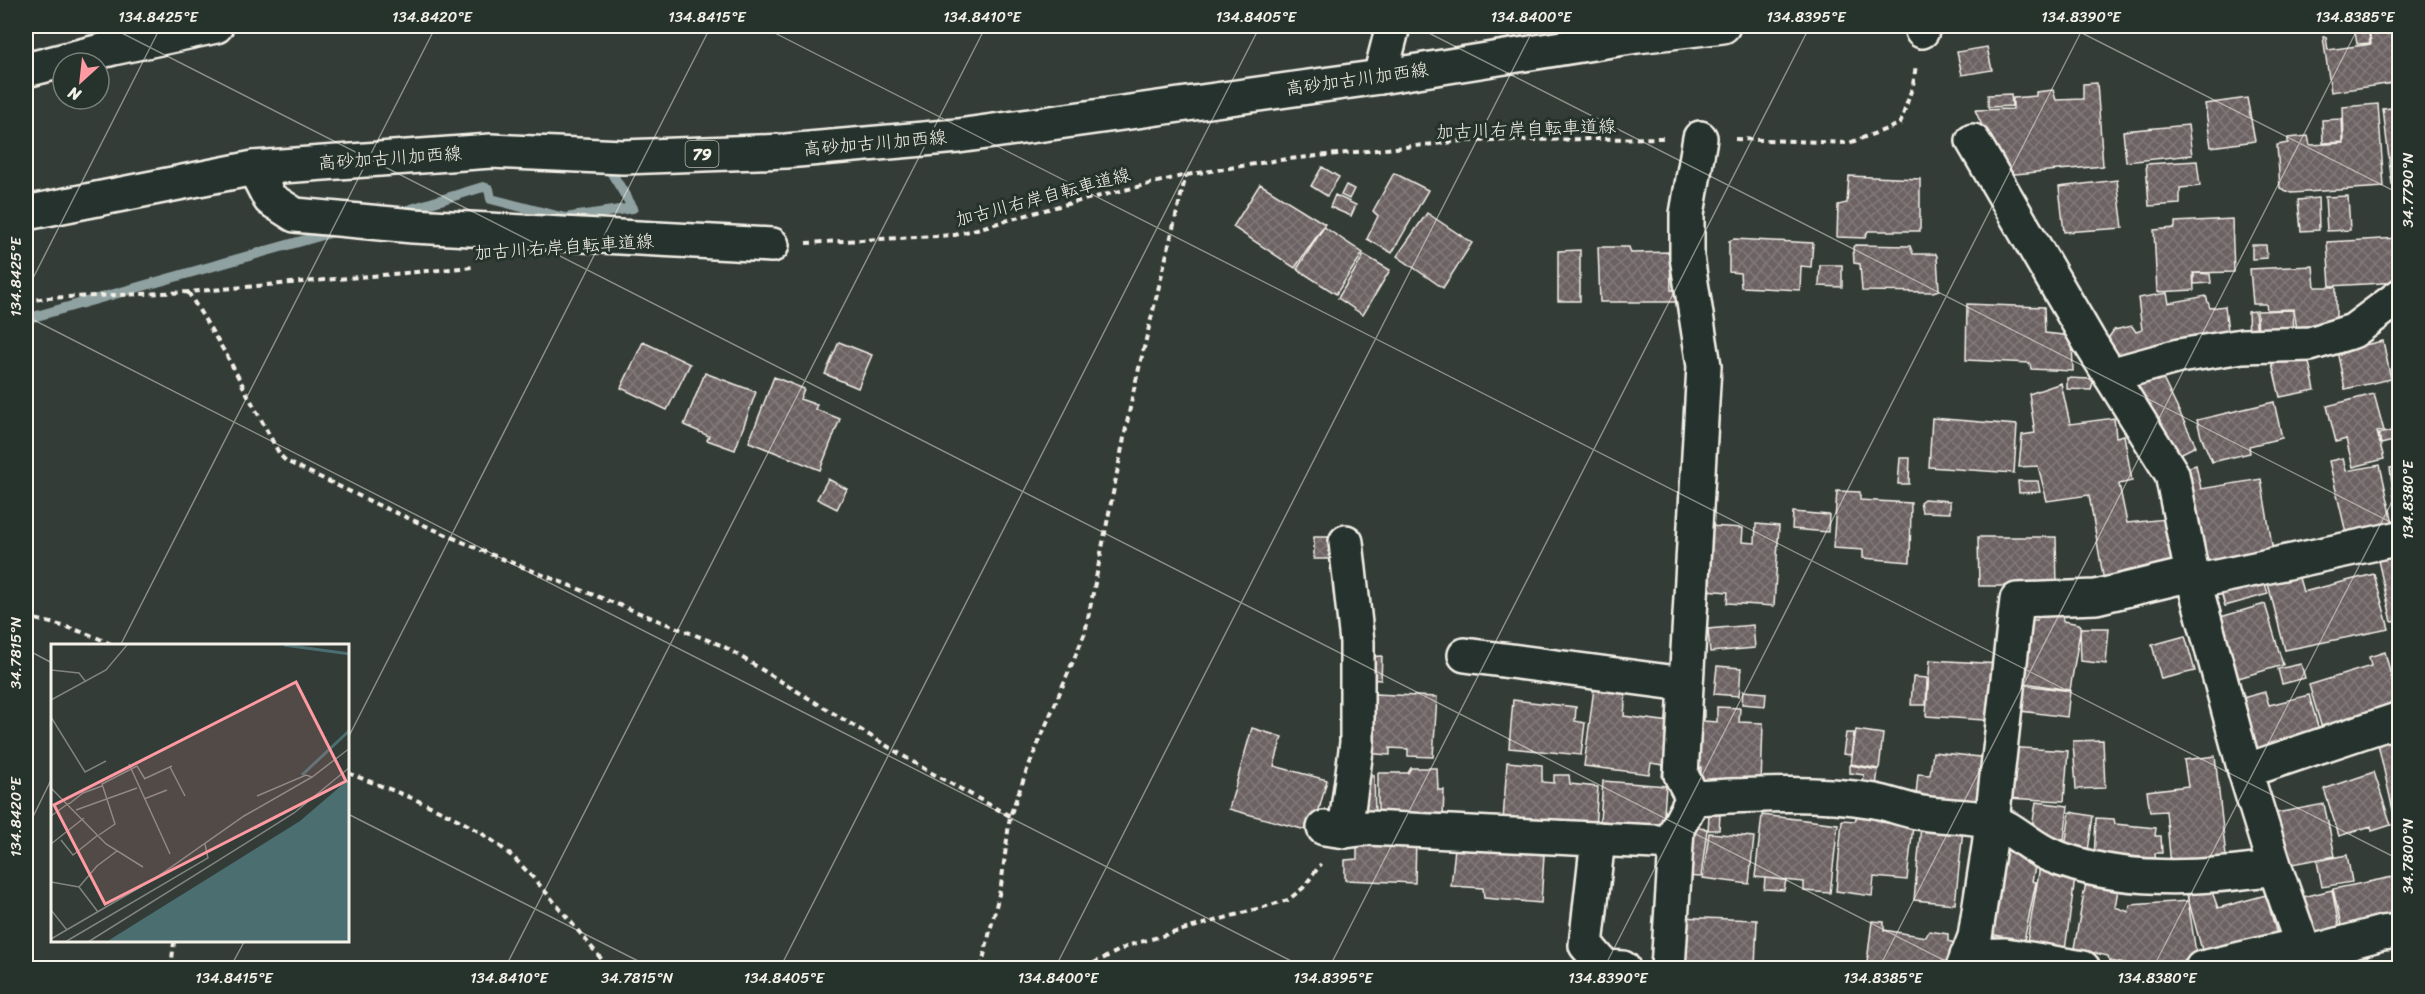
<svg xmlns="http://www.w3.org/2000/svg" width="2425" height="994" font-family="Sriracha,'Klee One',sans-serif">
<defs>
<pattern id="building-cross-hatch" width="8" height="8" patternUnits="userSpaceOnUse" patternTransform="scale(1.5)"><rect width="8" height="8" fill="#6d6264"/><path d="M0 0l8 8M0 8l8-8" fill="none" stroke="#82797a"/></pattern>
</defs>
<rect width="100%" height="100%" fill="#343c38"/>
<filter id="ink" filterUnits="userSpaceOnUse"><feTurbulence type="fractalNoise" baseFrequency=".0167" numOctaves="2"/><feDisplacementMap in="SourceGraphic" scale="12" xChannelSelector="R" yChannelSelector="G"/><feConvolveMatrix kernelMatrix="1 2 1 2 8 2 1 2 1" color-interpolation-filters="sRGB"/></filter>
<g filter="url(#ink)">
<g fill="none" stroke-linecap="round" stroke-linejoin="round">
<path stroke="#8fa2a1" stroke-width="10" d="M 398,213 L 483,187 L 489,189 L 491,199 L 565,218 L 633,208 L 611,172 L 622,170
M 26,319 L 337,231"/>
</g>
<path fill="url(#building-cross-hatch)" stroke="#f4f1e8" stroke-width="1.5" d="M 2354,26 L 2368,26 L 2370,43 L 2357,44 Z
M 2369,26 L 2400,26 L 2400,82 L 2331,92 L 2323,37 L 2326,37 L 2328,50 L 2371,44 Z
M 1987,47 L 1992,70 L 1962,75 L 1957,52 Z
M 2097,83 L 2103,166 L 2004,175 L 1975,110 L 2013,109 L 2013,98 L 2036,96 L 2036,92 L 2053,90 L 2056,100 L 2083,99 L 2083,84 Z
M 2011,94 L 2012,106 L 1988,107 L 1988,95 Z
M 2247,98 L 2255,141 L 2211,147 L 2205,104 Z
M 2378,104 L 2384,187 L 2291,193 L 2280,188 L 2277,145 L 2288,143 L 2288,138 L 2308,136 L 2310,145 L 2344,143 L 2343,107 Z
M 2400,107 L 2400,183 L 2392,184 L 2383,109 Z
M 2342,119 L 2343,142 L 2323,143 L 2322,120 Z
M 2188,125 L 2192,155 L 2126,162 L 2123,131 Z
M 2197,161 L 2200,186 L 2180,188 L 2180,204 L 2149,206 L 2146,164 Z
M 1322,167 L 1339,177 L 1327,196 L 1311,186 Z
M 1394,173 L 1428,190 L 1392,253 L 1367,239 L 1378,216 L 1373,211 Z
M 1849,176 L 1920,179 L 1920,231 L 1868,231 L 1865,238 L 1837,237 L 1838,205 L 1847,203 Z
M 2117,180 L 2123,228 L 2064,232 L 2059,187 Z
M 1260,184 L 1325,224 L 1295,268 L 1233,227 Z
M 1346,185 L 1354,189 L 1349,199 L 1341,195 Z
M 1335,195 L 1356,205 L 1351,216 L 1330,207 Z
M 2348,196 L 2350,230 L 2327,231 L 2325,197 Z
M 2318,198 L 2319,230 L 2301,231 L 2298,200 Z
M 1427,213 L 1472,243 L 1443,288 L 1397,256 Z
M 2232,219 L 2234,272 L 2193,273 L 2194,290 L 2157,292 L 2154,230 L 2175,228 L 2175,222 Z
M 1324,227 L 1363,253 L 1336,294 L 1297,269 Z
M 2400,238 L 2400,282 L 2330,286 L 2327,242 Z
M 1734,239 L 1813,243 L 1811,267 L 1801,266 L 1800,290 L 1741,287 L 1740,273 L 1729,272 L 1729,241 Z
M 1855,245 L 1910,246 L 1913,254 L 1936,254 L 1937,256 L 1939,290 L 1933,292 L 1862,291 L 1860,264 L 1854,263 L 1853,247 Z
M 2252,245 L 2266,245 L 2267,258 L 2252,259 Z
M 1598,247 L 1629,247 L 1631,253 L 1670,252 L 1671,290 L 1679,290 L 1680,302 L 1600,302 Z
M 1580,250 L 1580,301 L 1558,301 L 1558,251 Z
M 1364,255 L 1390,270 L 1363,315 L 1338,298 Z
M 1820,265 L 1842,265 L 1842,287 L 1819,286 Z
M 2313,266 L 2315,287 L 2336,287 L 2336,328 L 2297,330 L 2294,309 L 2267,310 L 2266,304 L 2253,304 L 2250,269 Z
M 2194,273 L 2210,274 L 2211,283 L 2194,284 Z
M 2167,293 L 2169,303 L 2206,296 L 2210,308 L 2225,306 L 2228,331 L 2216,333 L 2217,338 L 2114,364 L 2109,337 L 2114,330 L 2132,326 L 2136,332 L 2142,330 L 2138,298 Z
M 1967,304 L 2044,307 L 2045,333 L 2072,336 L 2073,371 L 2031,369 L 2030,363 L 1966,360 Z
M 2293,310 L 2294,336 L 2258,338 L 2257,311 Z
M 2255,311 L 2257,338 L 2249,338 L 2248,312 Z
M 2383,341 L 2391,379 L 2345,389 L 2337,351 Z
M 643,342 L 690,364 L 667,410 L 621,388 Z
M 839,342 L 872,355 L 858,388 L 825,374 Z
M 2307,353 L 2315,390 L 2280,397 L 2271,359 Z
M 2159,371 L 2196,446 L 2172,458 L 2129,377 Z
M 2400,371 L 2400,398 L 2392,374 Z
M 705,373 L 756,392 L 735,450 L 707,440 L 709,436 L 684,425 Z
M 774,377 L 804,389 L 800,399 L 817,405 L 815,409 L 840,419 L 820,470 L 749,442 Z
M 2067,378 L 2091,379 L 2093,382 L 2091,390 L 2067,389 Z
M 2061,383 L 2070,424 L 2114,418 L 2116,437 L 2124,435 L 2132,481 L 2119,484 L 2127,523 L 2166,519 L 2172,571 L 2104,582 L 2089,495 L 2047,501 L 2038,466 L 2019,467 L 2022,435 L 2035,433 L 2029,394 Z
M 2374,394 L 2384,431 L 2377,432 L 2384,459 L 2353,467 L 2346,439 L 2336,442 L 2327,406 Z
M 2274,402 L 2282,438 L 2249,446 L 2250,453 L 2212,462 L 2201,436 L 2197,420 Z
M 1932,418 L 2017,425 L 2014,473 L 1929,467 Z
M 2395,430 L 2397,440 L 2381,444 L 2379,434 Z
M 1900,458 L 1910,458 L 1909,484 L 1898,484 Z
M 2343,458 L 2346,471 L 2380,465 L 2395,532 L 2346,533 L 2329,461 Z
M 2196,465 L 2201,489 L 2261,479 L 2274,557 L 2207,571 L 2180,470 Z
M 2400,467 L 2400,520 L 2397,521 L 2390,468 Z
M 828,479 L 847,489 L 837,509 L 817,499 Z
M 2018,481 L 2038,481 L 2040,492 L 2019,493 Z
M 1837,491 L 1860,492 L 1860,500 L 1911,503 L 1910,562 L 1863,558 L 1863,550 L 1833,548 Z
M 1924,499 L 1950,501 L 1950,513 L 1922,512 L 1920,502 Z
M 1793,512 L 1829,515 L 1828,532 L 1792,529 Z
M 1756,524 L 1779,526 L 1774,606 L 1727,603 L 1728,592 L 1705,590 L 1710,526 L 1743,528 L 1742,542 L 1755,543 Z
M 1314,537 L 1340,537 L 1340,559 L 1314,559 Z
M 1978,537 L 2056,537 L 2057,586 L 1979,586 Z
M 2400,554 L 2400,621 L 2392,622 L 2378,560 Z
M 2296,567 L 2303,592 L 2374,574 L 2389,629 L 2285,650 L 2266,576 Z
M 2262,574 L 2268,594 L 2225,606 L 2219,585 Z
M 2265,604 L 2283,665 L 2235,679 L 2217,618 Z
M 2040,612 L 2062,615 L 2063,621 L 2079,624 L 2081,626 L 2070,690 L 2018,682 L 2026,620 L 2037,620 Z
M 1753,625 L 1755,648 L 1710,652 L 1708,629 Z
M 2080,628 L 2109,628 L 2106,664 L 2081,661 Z
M 2185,636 L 2195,671 L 2161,679 L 2152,645 Z
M 2385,652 L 2400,711 L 2324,735 L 2309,685 L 2371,666 L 2369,657 Z
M 1382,656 L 1381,680 L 1365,679 L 1363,657 Z
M 1930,660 L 2001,664 L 1998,721 L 1926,716 Z
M 2301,664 L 2305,678 L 2282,684 L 2278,669 Z
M 1717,666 L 1741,668 L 1739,696 L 1714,694 Z
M 1913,677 L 1927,678 L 1926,705 L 1911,705 Z
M 2017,684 L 2070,691 L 2067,717 L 2013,710 Z
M 1594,688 L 1626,691 L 1624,716 L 1678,723 L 1671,778 L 1662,778 L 1663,765 L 1651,763 L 1649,774 L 1584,766 Z
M 1743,691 L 1766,693 L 1765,706 L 1742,704 Z
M 2265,692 L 2269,705 L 2309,695 L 2321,737 L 2254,755 L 2239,699 Z
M 1375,694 L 1437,697 L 1433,757 L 1408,756 L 1408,749 L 1390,748 L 1390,755 L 1362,753 L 1372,734 Z
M 1513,700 L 1576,707 L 1575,721 L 1585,723 L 1581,755 L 1509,748 Z
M 1717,707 L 1740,708 L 1739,722 L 1763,723 L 1761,785 L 1701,784 L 1701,767 L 1694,767 L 1695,710 L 1704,710 L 1704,721 L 1717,722 Z
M 1252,728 L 1282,737 L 1274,766 L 1327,780 L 1313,832 L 1229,809 Z
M 2400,729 L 2400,818 L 2395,819 L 2376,735 Z
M 1856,730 L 1883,734 L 1879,769 L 1851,764 Z
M 1846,733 L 1854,733 L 1851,755 L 1843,754 Z
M 2103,740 L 2105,788 L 2076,789 L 2073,741 Z
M 2007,747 L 2068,751 L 2064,801 L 2005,798 Z
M 1933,752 L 1989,758 L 1983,812 L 1915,805 L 1918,774 L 1930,775 Z
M 2215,756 L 2227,866 L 2171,866 L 2166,811 L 2150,812 L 2147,791 L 2188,786 L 2184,760 Z
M 1507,762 L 1542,765 L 1542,782 L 1554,783 L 1554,775 L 1569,775 L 1570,784 L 1598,787 L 1595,828 L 1503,821 Z
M 1850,765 L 1878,770 L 1875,794 L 1862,792 L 1864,775 L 1850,773 Z
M 1411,768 L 1437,768 L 1438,790 L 1444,790 L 1443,818 L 1378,819 L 1378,773 L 1408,773 Z
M 2374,772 L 2391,825 L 2372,831 L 2371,826 L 2339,836 L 2324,789 Z
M 1365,775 L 1374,775 L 1375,815 L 1367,815 Z
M 1603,781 L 1666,786 L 1663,827 L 1600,821 Z
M 2036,802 L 2068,806 L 2064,840 L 2031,834 Z
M 2324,804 L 2335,856 L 2287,865 L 2276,813 Z
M 2070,812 L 2093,816 L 2088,851 L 2065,848 Z
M 1709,815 L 1720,815 L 1719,830 L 1708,830 Z
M 1762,815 L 1838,824 L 1830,893 L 1804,891 L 1804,882 L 1755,877 Z
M 1857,815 L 1880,817 L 1881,822 L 1913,826 L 1907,880 L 1874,877 L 1872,896 L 1836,891 L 1842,820 L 1855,821 Z
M 2096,818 L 2114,819 L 2115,824 L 2156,828 L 2155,836 L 2161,836 L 2162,853 L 2155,853 L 2156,865 L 2094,860 Z
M 1921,826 L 1963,830 L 1955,904 L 1914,900 Z
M 1687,827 L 1707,829 L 1701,877 L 1681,876 Z
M 1709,833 L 1754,837 L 1749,884 L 1703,878 Z
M 1357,838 L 1416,838 L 1415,883 L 1345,880 L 1345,860 L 1357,859 Z
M 1456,839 L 1532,846 L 1533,853 L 1544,855 L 1541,903 L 1484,898 L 1483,888 L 1451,886 Z
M 2005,850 L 2037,858 L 2032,881 L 2036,882 L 2024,941 L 1986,933 Z
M 2347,855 L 2352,882 L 2322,887 L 2317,861 Z
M 2040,866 L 2053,868 L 2052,874 L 2075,878 L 2065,950 L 2027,942 Z
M 2087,877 L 2119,884 L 2115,907 L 2129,912 L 2130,905 L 2188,901 L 2197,959 L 2135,966 L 2109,961 L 2108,956 L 2074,948 Z
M 2393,877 L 2400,909 L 2400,922 L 2343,934 L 2333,889 Z
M 1765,878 L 1786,880 L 1784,890 L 1764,889 Z
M 2211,889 L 2218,908 L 2266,895 L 2279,942 L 2205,961 L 2187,895 Z
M 2332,890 L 2340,932 L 2311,938 L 2303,897 Z
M 1676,917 L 1757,920 L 1755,968 L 1675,965 Z
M 1872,921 L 1884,922 L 1884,930 L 1926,937 L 1929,931 L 1948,934 L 1948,941 L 1958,944 L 1956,959 L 1917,968 L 1867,962 Z
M 2364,947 L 2372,968 L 2326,968 L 2323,963 Z"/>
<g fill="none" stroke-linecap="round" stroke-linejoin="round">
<defs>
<path id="minor" d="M 1922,31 L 1923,26
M 26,70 L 113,48 L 216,26
M 1380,77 L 1393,26
M 1973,141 L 2089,341 L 2172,474 L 2192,574 L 2245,771 L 2275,868 L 2310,968
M 254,168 L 270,199 L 295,215 L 413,226 L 772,245
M 2110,375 L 2179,356 L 2242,346 L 2310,344 L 2353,331 L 2400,296
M 2194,582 L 2400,538
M 1465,655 L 1684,684
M 2245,771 L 2400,719
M 1693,798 C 1753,795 1815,791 1875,801 C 1891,804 1907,811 1923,813 C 1945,817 1970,815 1991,821 C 2012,827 2030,847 2050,855 C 2120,884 2201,879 2275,868
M 1324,828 L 1345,831 L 1368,828 L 1676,843
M 1345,831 L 1357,743 L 1357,642 L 1346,542
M 1598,839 L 1586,945 L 1605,967 L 1623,968
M 2304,954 L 2382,933 L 2400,931
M 1967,956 L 2005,955 L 2083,968
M 1668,968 L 1677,829 L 1693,798 L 1681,775 L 1704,366 L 1687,257 L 1687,214 L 1700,138
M 1963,968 L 1975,937 L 1989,847 L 2017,600 L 2096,597 L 2192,574
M 2202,968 L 2301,945"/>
<path id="major" d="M 26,213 L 254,168 L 491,151 L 623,157 L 786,151 L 958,136 L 1380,77 L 1637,36 L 1723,26"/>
</defs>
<use href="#minor" stroke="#f4f1e8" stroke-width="38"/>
<use href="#major" stroke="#f4f1e8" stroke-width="38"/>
<path stroke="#f4f1e8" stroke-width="4" stroke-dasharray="6 4.5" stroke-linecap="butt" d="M 1957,28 L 1989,26
M 1735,139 L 1849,143 L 1900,124 L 1913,85 L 1916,65
M 806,243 L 955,235 L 1059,206 L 1186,175 L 1279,160 L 1463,141 L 1665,138
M 188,292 L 227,356 L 280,455 L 286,461 L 376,504 L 490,554 L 723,646 L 928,771 L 1010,816
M 26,301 L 47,298 L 188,292 L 473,267
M 26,617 C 56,624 87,631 114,646
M 348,773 C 406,796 471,817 517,861 C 550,894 579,933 609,968
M 171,968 L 174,942
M 981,968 L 1001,886 L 1010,816 L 1027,770 L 1085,633 L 1133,393 L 1186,175
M 1084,968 L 1130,945 L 1288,900 L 1303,888 L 1321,864"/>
<use href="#minor" stroke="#26332d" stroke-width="33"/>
<use href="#major" stroke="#26332d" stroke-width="33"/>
</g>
</g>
<path fill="none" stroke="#f4f1e8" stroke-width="1.5" stroke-opacity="0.45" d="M 108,26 L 1959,968M 761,26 L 2400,860M 1415,26 L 2400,527M 2068,26 L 2400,194M 26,292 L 161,26M 26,316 L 1305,968M 120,646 L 436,26M 26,649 L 52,663M 348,738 L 711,26M 348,814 L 652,968M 26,831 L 52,778M 230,968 L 244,942M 505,968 L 986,26M 780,968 L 1260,26M 1055,968 L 1535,26M 1329,968 L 1810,26M 1604,968 L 2084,26M 1879,968 L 2359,26M 2153,968 L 2400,486"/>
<g text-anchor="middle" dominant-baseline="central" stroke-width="6" stroke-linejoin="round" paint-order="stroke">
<rect fill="#26332d" stroke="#b6b8b0" stroke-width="1.5" x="685.5" y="141" width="33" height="26" rx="4.5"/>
<g font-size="16" font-weight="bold" fill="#f4f1e8">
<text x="702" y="154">79</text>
</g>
<g font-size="18" fill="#f4f1e8" stroke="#26332d">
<text transform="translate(1357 79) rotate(-8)">高砂加古川加西線</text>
<text transform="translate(1526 129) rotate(-2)">加古川右岸自転車道線</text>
<text transform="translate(875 143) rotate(-5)">高砂加古川加西線</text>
<text transform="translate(390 158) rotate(-4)">高砂加古川加西線</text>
<text transform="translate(1043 197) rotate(-15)">加古川右岸自転車道線</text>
<text transform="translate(564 247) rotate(-4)">加古川右岸自転車道線</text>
</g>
</g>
<g transform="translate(51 644)">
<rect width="298" height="298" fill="#343c38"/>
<path d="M 298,135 L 298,298 L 55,298 L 249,177 Z" fill="#4b6e71"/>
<path fill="none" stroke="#4b6e71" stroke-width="3" d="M 233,1 L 299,10M 251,131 L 299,86"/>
<path fill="none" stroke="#81847e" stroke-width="1.5" d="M 0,26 L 28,29 L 35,38M 0,56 L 55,26 L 76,1M 0,73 L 34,128 L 55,117M 78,120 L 119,210M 119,123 L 134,152M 93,135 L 121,122M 0,144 L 55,200 L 92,223M 206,152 L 255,131 L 261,133M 93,155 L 116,146M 18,160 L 32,149 L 51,142M 25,166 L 86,144M 0,172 L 18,159M 48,191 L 64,180 L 51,140 L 86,122 L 94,135M 10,196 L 22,211 L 47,191M 0,200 L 33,174M 0,238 L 28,243 L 47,268M 28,243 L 46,222 L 66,207M 0,266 L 16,286M 0,295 L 103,235 L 193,172 L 261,133 L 299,104M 14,298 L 157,214 L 154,200M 37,298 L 243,169 L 299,123"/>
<path fill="#ff9aa2" fill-opacity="0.15" stroke="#ff9aa2" stroke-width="3" d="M 245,38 L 295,137 L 54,260 L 3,161 Z"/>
<rect width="298" height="298" fill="none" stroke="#f4f1e8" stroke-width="3"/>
</g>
<rect width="2425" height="994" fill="none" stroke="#26332d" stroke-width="66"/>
<g transform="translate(81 81) rotate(207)"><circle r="28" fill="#26332d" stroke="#787f78" stroke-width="1.5"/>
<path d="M0-4.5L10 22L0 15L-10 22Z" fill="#ff9aa2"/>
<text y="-9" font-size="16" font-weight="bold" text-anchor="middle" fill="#f4f1e8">N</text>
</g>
<rect x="33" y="33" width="2359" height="928" fill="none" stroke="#f4f1e8" stroke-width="2"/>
<g font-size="15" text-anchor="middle" fill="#f4f1e8">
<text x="158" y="22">134.8425°E</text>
<text x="432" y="22">134.8420°E</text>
<text x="707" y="22">134.8415°E</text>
<text x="982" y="22">134.8410°E</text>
<text x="1256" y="22">134.8405°E</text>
<text x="1531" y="22">134.8400°E</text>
<text x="1806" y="22">134.8395°E</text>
<text x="2081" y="22">134.8390°E</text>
<text x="2355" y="22">134.8385°E</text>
<text transform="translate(2408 190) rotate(-90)" y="5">34.7790°N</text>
<text transform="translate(16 277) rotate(-90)" y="5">134.8425°E</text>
<text transform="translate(2408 500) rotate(-90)" y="5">134.8380°E</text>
<text transform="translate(16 653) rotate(-90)" y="5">34.7815°N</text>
<text transform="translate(16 817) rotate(-90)" y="5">134.8420°E</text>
<text transform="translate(2408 856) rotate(-90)" y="5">34.7800°N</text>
<text x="234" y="983">134.8415°E</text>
<text x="509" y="983">134.8410°E</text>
<text x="637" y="983">34.7815°N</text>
<text x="784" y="983">134.8405°E</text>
<text x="1058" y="983">134.8400°E</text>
<text x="1333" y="983">134.8395°E</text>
<text x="1608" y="983">134.8390°E</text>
<text x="1883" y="983">134.8385°E</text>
<text x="2157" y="983">134.8380°E</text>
</g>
</svg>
